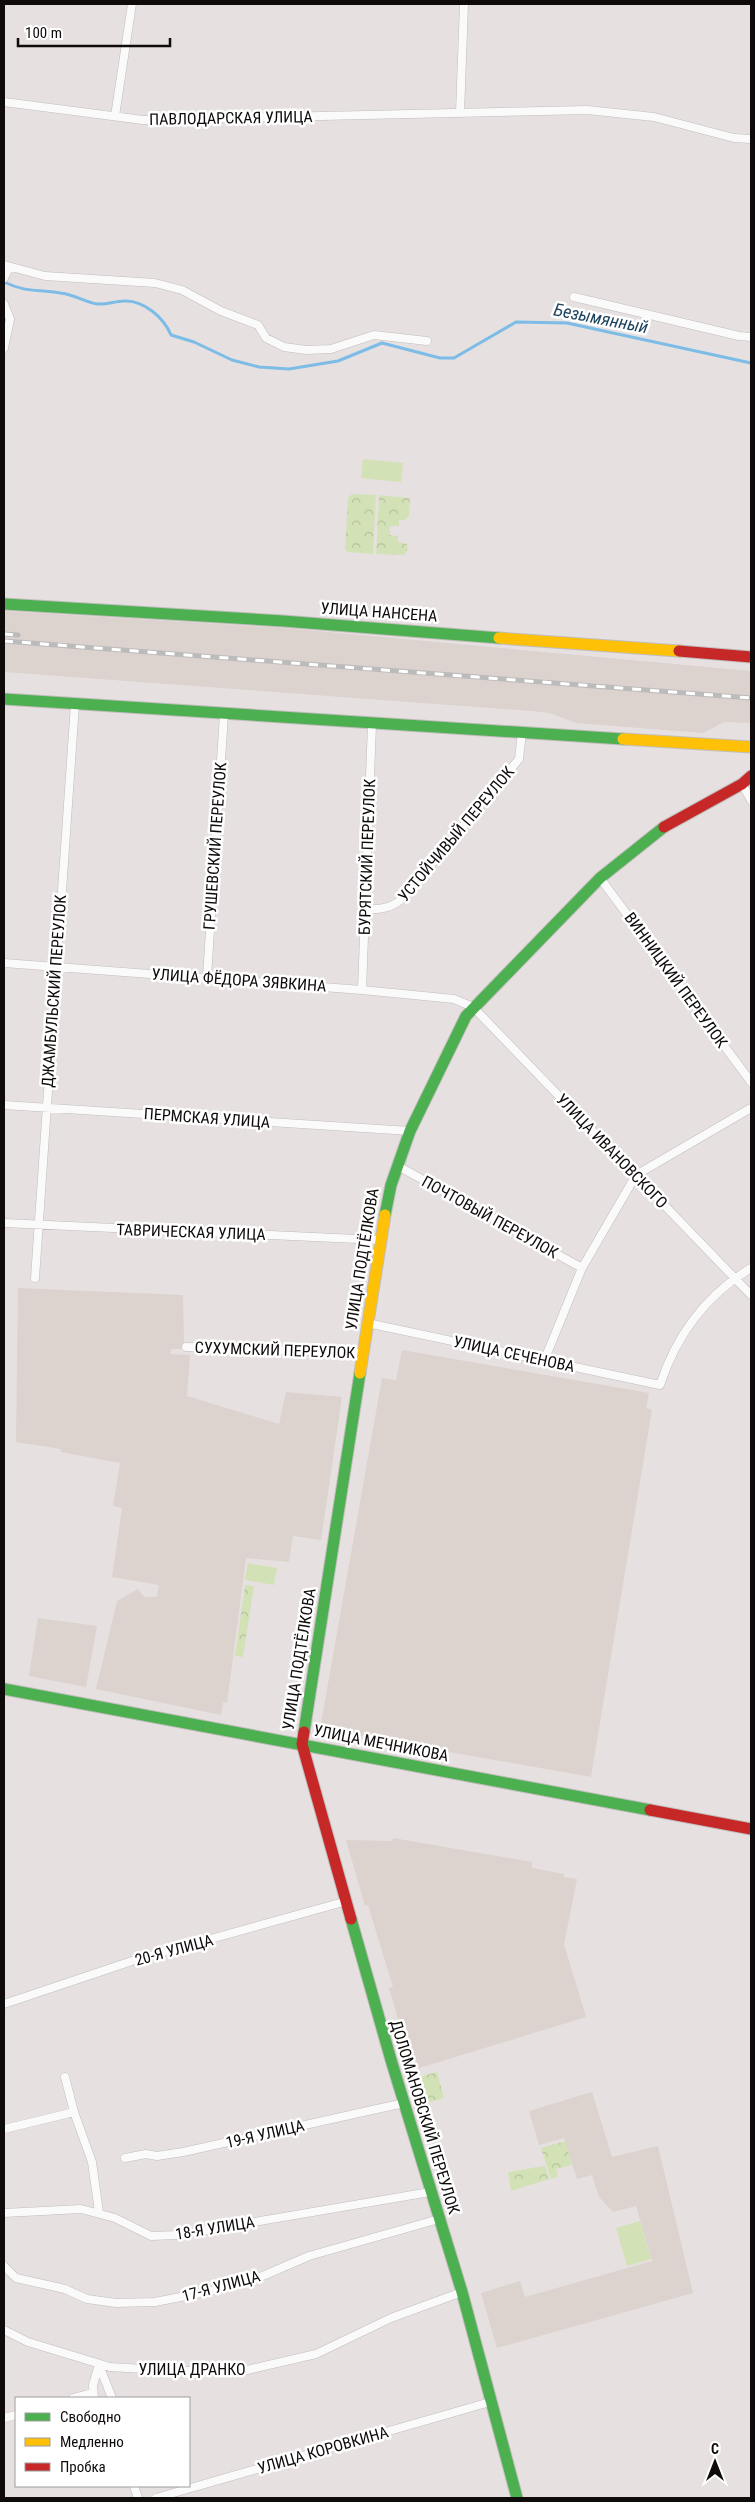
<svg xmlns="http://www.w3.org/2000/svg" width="755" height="2502" font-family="'Roboto Condensed',sans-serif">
<defs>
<pattern id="park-crowns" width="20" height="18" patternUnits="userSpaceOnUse" patternTransform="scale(1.25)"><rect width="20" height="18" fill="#d3e2b6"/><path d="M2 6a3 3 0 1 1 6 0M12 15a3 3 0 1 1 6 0" fill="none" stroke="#b4c19b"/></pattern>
</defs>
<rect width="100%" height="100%" fill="#e6e1e0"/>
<path fill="#dcd2ce" d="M 4,611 L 284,628 L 751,671 L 751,723 L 724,722 L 703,733 L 576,723 L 550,713 L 532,711 L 4,672 Z
M 18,1288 L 183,1295 L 184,1341 L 181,1349 L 171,1349 L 170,1354 L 190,1355 L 187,1396 L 279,1424 L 286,1392 L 342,1397 L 321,1540 L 293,1536 L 289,1562 L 246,1558 L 227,1703 L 223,1702 L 221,1715 L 96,1689 L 117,1601 L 138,1589 L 144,1597 L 157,1597 L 159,1585 L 112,1577 L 122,1508 L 113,1506 L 120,1463 L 61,1452 L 61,1449 L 16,1442 Z
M 402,1350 L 649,1393 L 646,1408 L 652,1410 L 591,1777 L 320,1729 L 382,1378 L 396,1380 Z
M 38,1618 L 97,1626 L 86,1687 L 29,1676 Z
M 393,1838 L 532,1862 L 532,1868 L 564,1874 L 564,1877 L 577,1879 L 564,1944 L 586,2017 L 413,2070 L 389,1988 L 393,1987 L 368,1905 L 365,1906 L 346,1840 L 392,1841 Z
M 592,2092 L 612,2157 L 658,2146 L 693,2293 L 497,2348 L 481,2293 L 520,2281 L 525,2297 L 652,2261 L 636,2206 L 613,2212 L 599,2197 L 592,2175 L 577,2179 L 564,2138 L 539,2145 L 529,2111 Z"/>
<path fill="#d3e2b6" d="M 363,459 L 403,463 L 401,482 L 361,478 Z
M 248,1563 L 277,1568 L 274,1585 L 245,1580 Z
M 640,2221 L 651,2259 L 627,2266 L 616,2228 Z"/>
<path fill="url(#park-crowns)" d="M 352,494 L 376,495 L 373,554 L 348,552 L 345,549 L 348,498 Z
M 379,495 L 410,498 L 409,516 L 405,520 L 399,520 L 399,526 L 390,526 L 390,535 L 398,536 L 398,542 L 407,544 L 408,550 L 404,555 L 376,554 Z
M 245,1585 L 254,1586 L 243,1657 L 235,1656 Z
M 437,2072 L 444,2098 L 426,2103 L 419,2077 Z
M 565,2141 L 572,2165 L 556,2169 L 558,2177 L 551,2179 L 541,2148 Z
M 545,2166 L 549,2179 L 511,2191 L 508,2172 Z"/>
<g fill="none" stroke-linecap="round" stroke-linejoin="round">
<path stroke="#7cbce7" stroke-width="3" d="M 4,282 C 27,293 37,289 60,293 C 73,294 85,302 97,304 C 107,305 115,301 124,301 C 144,300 164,318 171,335 L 194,342 L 232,360 L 259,367 L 289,369 L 338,361 L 382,343 L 440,358 L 454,358 L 516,322 L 567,323 L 751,363"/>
<defs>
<path id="street" d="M 4,102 L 143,120 L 587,110 L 654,117 L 734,138 L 751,139
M 460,113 L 464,4
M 115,116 L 132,4
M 4,265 L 45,276 L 155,283 L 182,290 L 221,311 L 258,325 L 266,338 L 284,347 L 306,350 L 331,349 L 374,335 L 427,341
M 4,278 L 9,268
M 574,297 L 739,336 L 751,337
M 4,304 L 10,319 L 4,348
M 742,784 L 751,800
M 600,878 L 751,1082
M 365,910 C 380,909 391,909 403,898 L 519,759 L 522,732
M 4,963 L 362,990 L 454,999 L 473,1007 L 751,1295
M 207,977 L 224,714
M 362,990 L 372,724
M 4,1105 L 410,1131
M 398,1166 L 582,1268
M 4,1223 L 379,1240
M 35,1278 L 75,704
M 367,1323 L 660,1385 C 676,1336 706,1295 751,1268
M 186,1347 L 363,1353
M 544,1361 L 582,1268 L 636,1175 L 751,1108
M 4,2004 L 135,1960 L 347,1901
M 65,2077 L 74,2112 L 92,2162 L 99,2212
M 4,2129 L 74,2112
M 125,2158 L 146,2154 L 157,2156 L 183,2152 L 404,2103
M 4,2213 L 81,2209 L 115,2218 L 151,2236 L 178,2235 L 430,2192
M 4,2266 L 16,2278 L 65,2289 L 87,2299 L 116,2303 L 155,2302 L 211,2291 L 258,2278 L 309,2256 L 439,2219
M 4,2330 L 28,2342 L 110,2367 L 178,2371 L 243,2371 L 316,2354 L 391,2318 L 462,2292
M 99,2365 L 112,2398
M 73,2398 L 92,2393
M 94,2398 L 93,2385 L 99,2365
M 4,2418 L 16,2415
M 134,2486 L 138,2498
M 156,2498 L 490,2402"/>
<path id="fast" d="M 4,604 L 283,621 L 499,638
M 4,699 L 623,739
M 385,1215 L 391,1185 L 410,1131 L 466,1016 L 600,878 L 664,827
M 4,1689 L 650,1810
M 304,1732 L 360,1373
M 351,1919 L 391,2060 L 462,2292 L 517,2498"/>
<path id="slow" d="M 499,638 L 679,651
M 623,739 L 751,747
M 360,1373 L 385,1215"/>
<path id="jam" d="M 679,651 L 751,657
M 664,827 L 742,784 L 751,776
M 304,1732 L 302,1744 L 351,1919
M 650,1810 L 751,1829"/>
</defs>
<use href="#street" stroke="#c1bdbc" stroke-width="9"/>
<use href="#fast" stroke="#c1bdbc" stroke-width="13"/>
<use href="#slow" stroke="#c1bdbc" stroke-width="13"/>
<use href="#jam" stroke="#c1bdbc" stroke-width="13"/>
<use href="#street" stroke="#fbfafa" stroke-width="8"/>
<use href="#fast" stroke="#4caf50" stroke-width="11"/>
<use href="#slow" stroke="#ffc107" stroke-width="11"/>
<use href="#jam" stroke="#c62828" stroke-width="11"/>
<defs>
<path id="rail" d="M 4,634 L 18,635
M 4,641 L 751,698"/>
</defs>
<use href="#rail" stroke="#bcbbbb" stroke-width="5"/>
<use href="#rail" stroke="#fff" stroke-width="3" stroke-dasharray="9" stroke-linecap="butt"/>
</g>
<g text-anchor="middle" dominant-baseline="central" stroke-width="5" stroke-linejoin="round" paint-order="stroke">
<g font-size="16" fill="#0e0b0a" stroke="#fff">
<text transform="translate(231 118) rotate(-1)">ПАВЛОДАРСКАЯ УЛИЦА</text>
<text transform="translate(379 612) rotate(4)">УЛИЦА НАНСЕНА</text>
<text transform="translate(456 834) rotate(-50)">УСТОЙЧИВЫЙ ПЕРЕУЛОК</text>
<text transform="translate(215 846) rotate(-86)">ГРУШЕВСКИЙ ПЕРЕУЛОК</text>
<text transform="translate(367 857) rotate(-88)">БУРЯТСКИЙ ПЕРЕУЛОК</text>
<text transform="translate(239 980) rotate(4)">УЛИЦА ФЁДОРА ЗЯВКИНА</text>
<text transform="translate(676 980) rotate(54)">ВИННИЦКИЙ ПЕРЕУЛОК</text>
<text transform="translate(54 991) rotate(-86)">ДЖАМБУЛЬСКИЙ ПЕРЕУЛОК</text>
<text transform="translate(207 1118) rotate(4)">ПЕРМСКАЯ УЛИЦА</text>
<text transform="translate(612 1151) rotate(46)">УЛИЦА ИВАНОВСКОГО</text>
<text transform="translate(490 1217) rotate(29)">ПОЧТОВЫЙ ПЕРЕУЛОК</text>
<text transform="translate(191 1232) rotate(2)">ТАВРИЧЕСКАЯ УЛИЦА</text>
<text transform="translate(362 1259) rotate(-81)">УЛИЦА ПОДТЁЛКОВА</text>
<text transform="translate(275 1350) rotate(2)">СУХУМСКИЙ ПЕРЕУЛОК</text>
<text transform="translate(514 1354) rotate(12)">УЛИЦА СЕЧЕНОВА</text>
<text transform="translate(299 1659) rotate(-81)">УЛИЦА ПОДТЁЛКОВА</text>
<text transform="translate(381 1743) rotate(11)">УЛИЦА МЕЧНИКОВА</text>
<text transform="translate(174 1950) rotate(-15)">20-Я УЛИЦА</text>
<text transform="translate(425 2117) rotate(73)">ДОЛОМАНОВСКИЙ ПЕРЕУЛОК</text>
<text transform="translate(265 2134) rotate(-13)">19-Я УЛИЦА</text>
<text transform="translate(215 2228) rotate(-9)">18-Я УЛИЦА</text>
<text transform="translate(221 2286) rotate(-15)">17-Я УЛИЦА</text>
<text x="192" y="2369">УЛИЦА ДРАНКО</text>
<text transform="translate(323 2450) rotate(-16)">УЛИЦА КОРОВКИНА</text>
</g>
<g font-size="18" font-style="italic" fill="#1e445e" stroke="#fff">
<text transform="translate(601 318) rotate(11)">Безымянный</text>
</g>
</g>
<rect width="755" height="2502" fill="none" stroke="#0e0b0a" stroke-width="10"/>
<rect x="15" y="2397" width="175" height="90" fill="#ffffff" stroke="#9f9d9d"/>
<rect x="25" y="2413" width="25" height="8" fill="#4caf50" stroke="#9f9d9d"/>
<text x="60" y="2422" font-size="15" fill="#0e0b0a">Свободно</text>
<rect x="25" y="2438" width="25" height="8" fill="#ffc107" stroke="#9f9d9d"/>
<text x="60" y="2447" font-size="15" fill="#0e0b0a">Медленно</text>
<rect x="25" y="2463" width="25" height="8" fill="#c62828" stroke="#9f9d9d"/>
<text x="60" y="2472" font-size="15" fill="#0e0b0a">Пробка</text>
<g transform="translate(715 2462)" stroke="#ffffff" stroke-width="4" paint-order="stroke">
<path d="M0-4L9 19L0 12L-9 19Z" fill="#0e0b0a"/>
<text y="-8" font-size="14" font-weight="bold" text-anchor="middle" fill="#0e0b0a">С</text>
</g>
<path d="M18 38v8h152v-8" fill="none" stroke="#0e0b0a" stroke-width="2.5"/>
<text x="25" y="38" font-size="15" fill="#0e0b0a" stroke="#ffffff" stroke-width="4" paint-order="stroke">100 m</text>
</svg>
